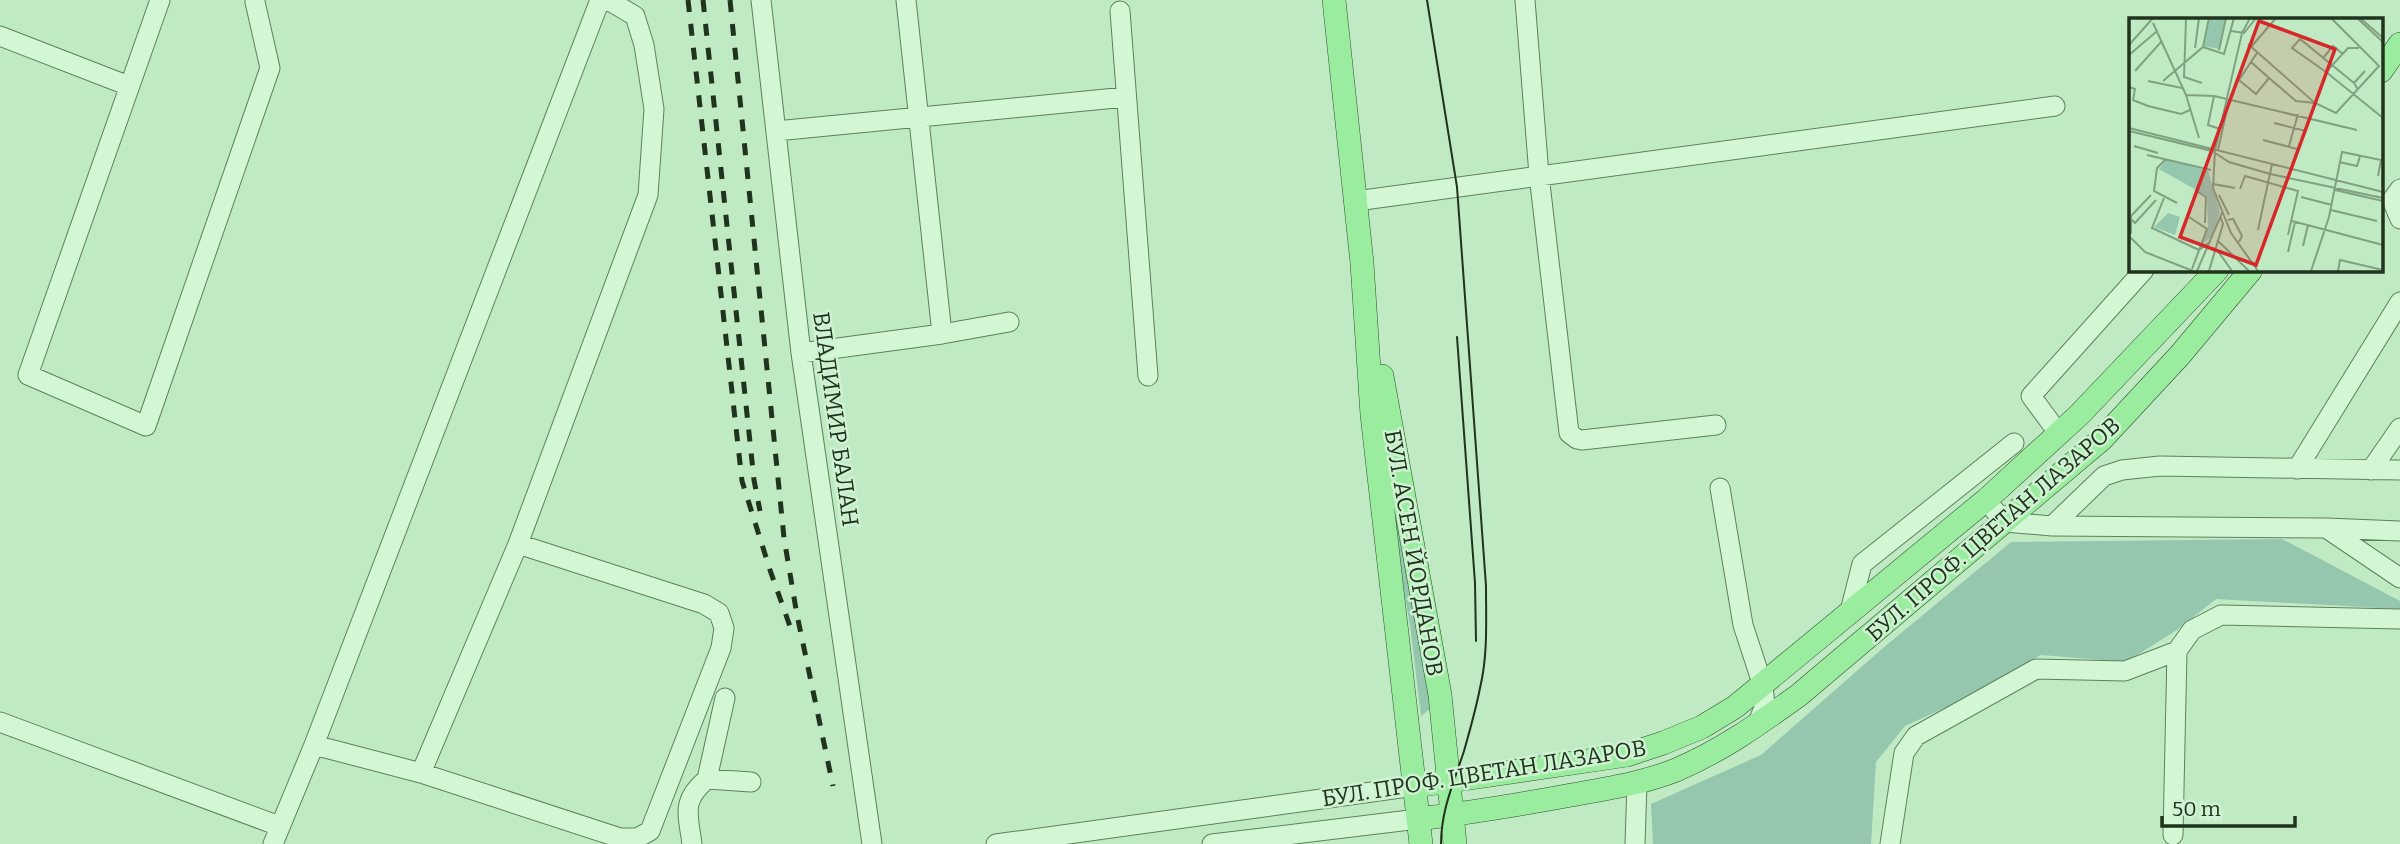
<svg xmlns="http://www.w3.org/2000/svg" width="2400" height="844" font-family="Bitter,serif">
<rect width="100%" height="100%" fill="#c0eac4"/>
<path fill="#95c7ae" d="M 1392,468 L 1431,708 L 1421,716 L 1410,625 L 1394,536 Z
M 2282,539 L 2400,601 L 2400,609 L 2216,599 L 2177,630 L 2126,662 L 2041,655 L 1949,706 L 1905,726 L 1876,762 L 1871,844 L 1653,844 L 1651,804 L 1761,755 L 1883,648 L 2011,542 Z"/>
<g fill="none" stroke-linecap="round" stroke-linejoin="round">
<defs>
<path id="minor" d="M 160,0 L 28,375 L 146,426 L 270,68 L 255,2
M 761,0 L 801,353 L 872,844
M 906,0 L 942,334
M 1525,0 L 1539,175 L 1569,433 L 1577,439 L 1582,440 L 1716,425
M 1120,11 L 1148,376
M 0,36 L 129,86
M 776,131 L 1126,97
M 2400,189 L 2392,200 L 2400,219
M 1356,201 L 2055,106
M 801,353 L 942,334 L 1009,322
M 2059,434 L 2031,396 L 2144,270
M 2297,469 L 2400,302
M 2371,470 L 2400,428
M 1720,488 L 1743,625 L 1763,686 L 1765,705 L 1757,725
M 1986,500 L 2004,522 L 2052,526 L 2326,528 L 2400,531
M 2052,526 L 2104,476 L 2122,470 L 2160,466 L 2400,470
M 2326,528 L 2400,578
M 1849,615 L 1862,564 L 2014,443
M 0,722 L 279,826
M 314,745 L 421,773 L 518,544 L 648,195 L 654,109 L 644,45 L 635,16 L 608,0
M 421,773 L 620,838 L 637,838 L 650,831 L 721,648 L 724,628 L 719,613 L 704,604 L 518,544
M 707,779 L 725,698
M 2173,835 L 2177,651 L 2192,630 L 2221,615 L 2400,619
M 273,844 L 314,745 L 600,0
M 692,844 C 688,813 681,801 707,779 L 751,782
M 996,844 L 1415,786
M 1212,844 L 1418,819
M 1635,844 L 1637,783
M 1890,844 L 1904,753 L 1916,736 L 2036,669 L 2125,671 L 2177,651"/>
<path id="major" d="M 1334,0 L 1362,263 L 1372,415 L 1421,844
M 2381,71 L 2400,44
M 1382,376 L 1440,695 L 1455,844
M 1415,786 L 1627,755 L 1663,743 L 1702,727 L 1735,707 L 1986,500 L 2079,415 L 2217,270
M 1418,819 C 1468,813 1517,805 1566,796 C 1603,789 1641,784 1676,770 C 1721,751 1759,724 1799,695 L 2102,439 L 2180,355 L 2251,270"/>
</defs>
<use href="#minor" stroke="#5d825a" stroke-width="21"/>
<use href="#major" stroke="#33502e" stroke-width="24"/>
<use href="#minor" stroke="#d3f6d5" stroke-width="19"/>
<use href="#major" stroke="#9aec9f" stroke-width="23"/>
<path stroke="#20331d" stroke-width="2" d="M 1427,0 L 1457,187 L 1486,586 C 1486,620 1488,655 1480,688 C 1476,709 1470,730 1464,751 C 1454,782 1441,810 1441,844
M 1457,337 L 1475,583 L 1476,641"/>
<path stroke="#20331d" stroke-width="5" stroke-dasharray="12 12" stroke-linecap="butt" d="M 688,0 L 742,481 L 770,570 L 792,632
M 703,0 L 754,480 L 760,511
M 730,0 L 784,538 L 797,615 L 833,786"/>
</g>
<g text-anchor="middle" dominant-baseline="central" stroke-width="5" stroke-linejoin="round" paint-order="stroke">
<g font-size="23" fill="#20331d" stroke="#cff2d2">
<text transform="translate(836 419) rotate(82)">ВЛАДИМИР БАЛАН</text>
<text transform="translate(1993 529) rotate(-41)">БУЛ. ПРОФ. ЦВЕТАН ЛАЗАРОВ</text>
<text transform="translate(1414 553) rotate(80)">БУЛ. АСЕН ЙОРДАНОВ</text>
<text transform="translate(1484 773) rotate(-9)">БУЛ. ПРОФ. ЦВЕТАН ЛАЗАРОВ</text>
</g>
</g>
<g transform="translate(2129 18)">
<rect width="254" height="254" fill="#c0eac4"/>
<path d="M 81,0 L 96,0 L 90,31 L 75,28 ZM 38,141 L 79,153 L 91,194 L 83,218 L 72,228 L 79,211 L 78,178 L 30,151 ZM 39,195 L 51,199 L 46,217 L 25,209 Z" fill="#95c7ae"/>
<path fill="none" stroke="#80a181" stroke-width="2" d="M 228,0 L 254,24M 231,0 L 254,20M 57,1 L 55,59 L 73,65M 24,5 L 57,77 L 85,78 L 228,112M 102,13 L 115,15 L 127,0M 119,26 L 186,85 L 207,95 L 250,48 L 202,0M 0,27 L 24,0M 74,29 L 80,0M 122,29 L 147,0M 66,30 L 70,0M 230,30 L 219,30 L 197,54 L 254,100M 90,32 L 97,0M 128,35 L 122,44 L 140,60 L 167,83 L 186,85M 0,37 L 27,14M 194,40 L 204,28 L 214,36M 122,44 L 110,62 L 127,76 L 140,60M 6,53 L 32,24M 197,54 L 163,30 L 171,21 L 225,65M 19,63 L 53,70M 34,63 L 74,29 L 95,36 L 105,0M 0,69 L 6,71 L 4,82 L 19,88 L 52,96 L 61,92M 229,72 L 225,65 L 236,53M 57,77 L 70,120M 85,78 L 79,107 L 91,111M 145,105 L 177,113M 0,110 L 254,174M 0,113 L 83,133 L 100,144 L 141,156 L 254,180M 134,122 L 168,131M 5,128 L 29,135M 160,128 L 169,96M 86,132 L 113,15 L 121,0M 86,132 L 84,170 L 102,215 L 129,253M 89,132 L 100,82M 18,137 L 82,152M 37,141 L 28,150 L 25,173 L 48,185M 210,144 L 228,148 L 231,138M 84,166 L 106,170M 111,171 L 116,158 L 169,173 L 159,217M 66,172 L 77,179 L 76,205M 206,172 L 254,183M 90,177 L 100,197M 172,179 L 203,187M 35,180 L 23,210 L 70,232 L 82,223M 202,192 L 248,203M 60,199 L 78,211 L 63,251M 1,200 L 6,205 L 27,182M 99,202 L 104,201 L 113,218 L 110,224M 163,203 L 254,227M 129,212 L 143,146M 2,216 L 2,198 L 22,177M 1,219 L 16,234 L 64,253M 88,222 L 120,253M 174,228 L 179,207M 86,229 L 103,253M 159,234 L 166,204M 68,253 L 93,195M 80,253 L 94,206 L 91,198M 182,253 L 200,199 L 213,134 L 252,142 L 249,158M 209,253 L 211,242 L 254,252"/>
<path fill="#d62828" fill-opacity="0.15" stroke="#d62828" stroke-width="3.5" d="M 130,3 L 206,31 L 127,247 L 51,219 Z"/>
<rect width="254" height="254" fill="none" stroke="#20331d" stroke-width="3.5"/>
</g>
<path d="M2162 816v10h133v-10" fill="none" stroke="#20331d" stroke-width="3.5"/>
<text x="2172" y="816" font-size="21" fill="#20331d" stroke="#cff2d2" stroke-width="5" paint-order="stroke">50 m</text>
</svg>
